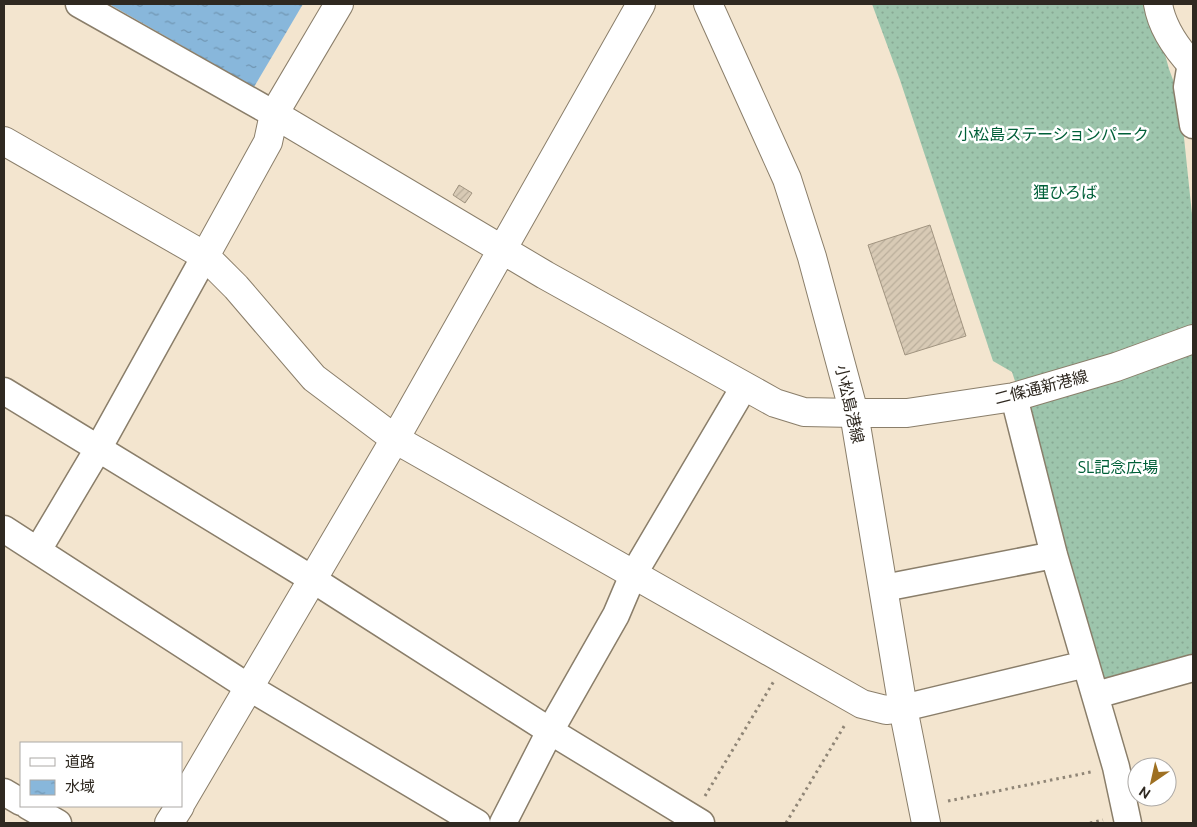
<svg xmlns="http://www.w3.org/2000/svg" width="1197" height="827" font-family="Ubuntu,'Noto Sans JP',sans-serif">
<defs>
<pattern id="grass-dots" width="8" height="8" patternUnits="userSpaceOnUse" patternTransform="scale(1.25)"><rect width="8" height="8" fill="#9dc5ac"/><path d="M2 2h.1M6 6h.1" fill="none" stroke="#88a994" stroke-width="1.8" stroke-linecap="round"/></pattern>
<pattern id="water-ripples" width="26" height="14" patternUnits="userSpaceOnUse" patternTransform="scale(1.25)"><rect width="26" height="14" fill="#88b7db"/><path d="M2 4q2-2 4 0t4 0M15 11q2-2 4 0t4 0" fill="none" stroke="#7095b1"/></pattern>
<pattern id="building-hatch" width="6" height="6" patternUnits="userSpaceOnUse" patternTransform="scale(1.25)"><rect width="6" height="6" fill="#d8cab5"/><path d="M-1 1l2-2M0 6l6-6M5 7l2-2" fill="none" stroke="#baae9b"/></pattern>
</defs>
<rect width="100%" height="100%" fill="#f3e5cf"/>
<path fill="url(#grass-dots)" d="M 872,4 L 1151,4 L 1169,69 L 1180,99 L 1193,224 L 1193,656 L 1106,681 L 1096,671 L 1031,430 L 1012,372 L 993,361 L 900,80 Z"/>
<path fill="url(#water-ripples)" d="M 109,4 L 303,4 L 254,87 Z"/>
<path fill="url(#building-hatch)" stroke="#a19480" d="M 459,185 L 472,193 L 465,203 L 453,195 Z
M 930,225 L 966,336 L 905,355 L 868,245 Z"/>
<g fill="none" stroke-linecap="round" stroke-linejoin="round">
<defs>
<path id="minor" d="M 79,4 L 274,114
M 1191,63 L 1187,87 L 1193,125
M 4,391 L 312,579 L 550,731 L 701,823
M 1014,397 L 1054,555 L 1116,767 L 1128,823
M 4,529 L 250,688 L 477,823
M 38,550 L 98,449 L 205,256
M 884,588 L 1054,555
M 1096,695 L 1193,668
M 903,708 L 1086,664
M 4,792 L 21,802
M 28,806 L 58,823
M 503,823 L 550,731 L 616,615 L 633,575 L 744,387"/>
<path id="tertiary" d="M 1158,4 C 1162,28 1176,48 1193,66
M 274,114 L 545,275 L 775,403 L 804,412 L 854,413
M 4,141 L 205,256 L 236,287 L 314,378 L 395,439 L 862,704 L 886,710 L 903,708
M 205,256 L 268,142 L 274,114 L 339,4
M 181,803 L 395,439 L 641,4
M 169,823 L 180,806"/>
<path id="secondary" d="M 854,413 L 907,413 L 1014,397 L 1116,367 L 1193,339"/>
<path id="primary" d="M 708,4 L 787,179 L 812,257 L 854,413 L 903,708 L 926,823"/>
</defs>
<use href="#minor" stroke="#8a7e6a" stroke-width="29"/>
<use href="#tertiary" stroke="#8a7e6a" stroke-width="30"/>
<use href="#secondary" stroke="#8a7e6a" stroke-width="30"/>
<use href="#primary" stroke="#8a7e6a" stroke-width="30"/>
<path stroke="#8f8576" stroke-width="3" stroke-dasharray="2.5 4" stroke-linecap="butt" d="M 705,796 L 774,681
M 948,801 L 1091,772
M 786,823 L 846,723
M 1090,823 L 1103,820"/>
<use href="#minor" stroke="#fff" stroke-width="26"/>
<use href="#tertiary" stroke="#fff" stroke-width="28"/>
<use href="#secondary" stroke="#fff" stroke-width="28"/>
<use href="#primary" stroke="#fff" stroke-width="28"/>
</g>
<g text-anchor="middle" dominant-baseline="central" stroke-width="5" stroke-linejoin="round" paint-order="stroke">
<g font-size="16" fill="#005f38" stroke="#fff">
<text x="1053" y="134">小松島ステーションパーク</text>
<text x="1065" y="192">狸ひろば</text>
<text x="1118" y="467">SL記念広場</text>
</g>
<g font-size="16" fill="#2f2921" stroke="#fff">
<text transform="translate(1041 387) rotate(-14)">二條通新港線</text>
<text transform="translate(850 404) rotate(77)">小松島港線</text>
</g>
</g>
<rect width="1197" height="827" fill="none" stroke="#2f2921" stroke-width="10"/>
<rect x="20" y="742" width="162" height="65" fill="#ffffff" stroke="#aca9a6"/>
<rect x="30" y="758" width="25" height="8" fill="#ffffff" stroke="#aca9a6"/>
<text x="65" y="767" font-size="15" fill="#2f2921">道路</text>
<rect x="30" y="780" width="25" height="15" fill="url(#water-ripples)" stroke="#aca9a6"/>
<text x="65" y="792" font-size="15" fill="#2f2921">水域</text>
<g transform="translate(1152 782) rotate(214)"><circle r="24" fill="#ffffff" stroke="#aca9a6"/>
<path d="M0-4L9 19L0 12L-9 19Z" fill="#9e7022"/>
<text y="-8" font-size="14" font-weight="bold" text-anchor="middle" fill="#2f2921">N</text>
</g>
</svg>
